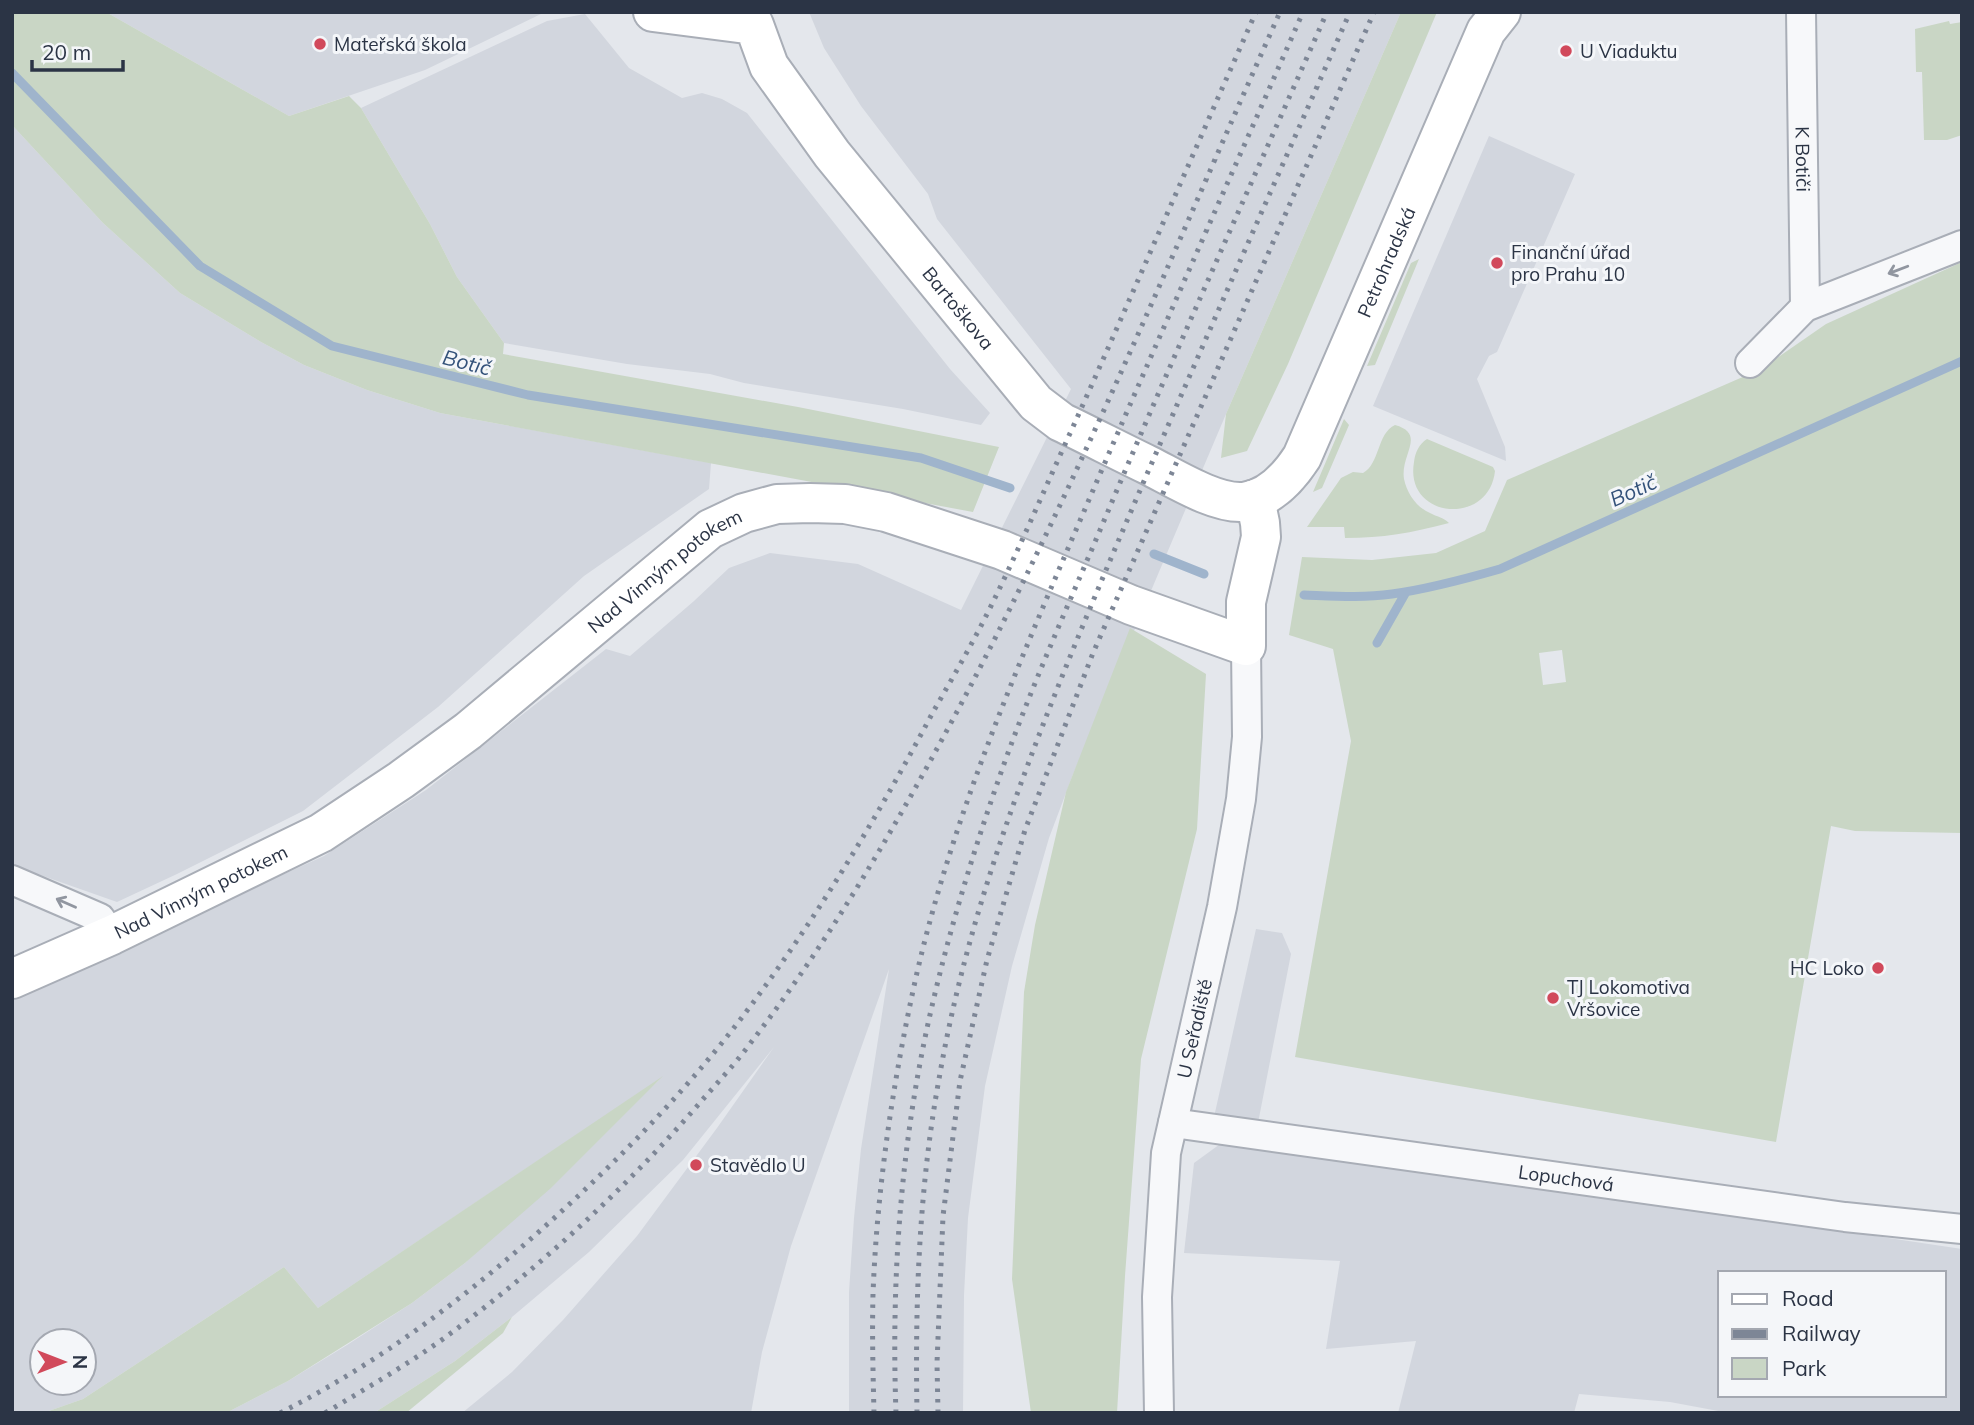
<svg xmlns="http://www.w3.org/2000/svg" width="1974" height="1425" font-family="Mulish,sans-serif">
<rect width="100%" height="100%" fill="#e4e7ec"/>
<path fill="#d2d6de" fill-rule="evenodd" d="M 106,12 L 545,12 L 425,70 L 289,116 Z
M 809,12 L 1401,12 L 1226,414 L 1072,777 L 1049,838 L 1012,966 L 985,1086 L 968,1218 L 964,1295 L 963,1413 L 849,1413 L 849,1292 L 854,1218 L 861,1149 L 889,969 L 791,1246 L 762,1352 L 751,1413 L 462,1413 L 512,1372 L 563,1320 L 637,1236 L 717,1128 L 774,1047 L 683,1160 L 589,1252 L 512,1317 L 455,1361 L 374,1413 L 226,1413 L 288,1381 L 347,1345 L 412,1303 L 465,1263 L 660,1079 L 318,1308 L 284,1267 L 83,1399 L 43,1413 L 12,1413 L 12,1000 L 118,949 L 324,856 L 426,790 L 606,649 L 630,656 L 694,601 L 729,568 L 770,553 L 858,564 L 961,610 L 1071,389 L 937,219 L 928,194 L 861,106 L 824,48 ZM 42,1341 L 84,1341 L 84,1383 L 42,1383 Z
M 585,14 L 629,68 L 682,98 L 702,93 L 722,99 L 747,113 L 950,369 L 990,413 L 981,425 L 903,409 L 744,383 L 710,374 L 627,364 L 504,343 L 457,277 L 430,224 L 361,108 L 547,21 Z
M 12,125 L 103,223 L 180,293 L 261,342 L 304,365 L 367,390 L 440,413 L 711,463 L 709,489 L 584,576 L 438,707 L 303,811 L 177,874 L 117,902 L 12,865 Z
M 1489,136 L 1575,174 L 1497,352 L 1489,356 L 1477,379 L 1505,447 L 1506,461 L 1373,406 Z
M 1256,929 L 1282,933 L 1291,954 L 1258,1123 L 1214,1117 Z
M 1227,1139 L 1962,1249 L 1962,1413 L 1729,1413 L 1670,1402 L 1579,1394 L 1574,1413 L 1398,1413 L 1416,1341 L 1326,1349 L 1340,1261 L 1184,1253 L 1194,1163 ZM 1720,1273 L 1944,1273 L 1944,1395 L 1720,1395 Z"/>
<path fill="#c9d6c5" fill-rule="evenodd" d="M 12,12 L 106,12 L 289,116 L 349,96 L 361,108 L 430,224 L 457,277 L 504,343 L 503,354 L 798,407 L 999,447 L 973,512 L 440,413 L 367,390 L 304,365 L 261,342 L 180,293 L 103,223 L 12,125 Z
M 1401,12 L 1437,12 L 1288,364 L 1247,451 L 1221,458 L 1226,414 Z
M 1949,21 L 1950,24 L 1962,22 L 1962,135 L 1947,140 L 1924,140 L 1922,72 L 1916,72 L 1915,29 Z
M 1419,259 L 1375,365 L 1367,366 L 1411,263 Z
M 1962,262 L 1962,833 L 1855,831 L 1831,826 L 1776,1142 L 1295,1057 L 1351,741 L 1333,649 L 1289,635 L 1302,557 L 1372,560 L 1436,553 L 1485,531 L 1507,480 L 1761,369 L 1826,324 ZM 1562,650 L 1566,682 L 1543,685 L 1539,653 Z
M 1344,419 L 1349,425 L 1322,488 L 1313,492 Z
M 1395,425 C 1427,434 1400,455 1404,479 C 1407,493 1416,507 1430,513 C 1437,517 1443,517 1449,523 C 1411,533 1383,538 1345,538 L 1344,527 L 1307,527 L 1341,478 L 1353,472 L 1363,473 C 1380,464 1377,433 1395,425 Z
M 1427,439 L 1493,467 L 1495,471 C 1489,527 1404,519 1414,462 C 1415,453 1419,444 1427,439 Z
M 1130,628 L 1206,674 L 1197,829 L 1141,1059 L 1125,1276 L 1117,1413 L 1031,1413 L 1012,1279 L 1024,992 L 1035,925 L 1066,792 Z
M 663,1076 L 551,1188 L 465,1263 L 412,1303 L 288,1381 L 226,1413 L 43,1413 L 83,1399 L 284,1267 L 318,1308 Z
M 512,1317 L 503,1333 L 406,1413 L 374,1413 L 455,1361 Z"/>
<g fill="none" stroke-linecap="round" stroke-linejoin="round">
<path stroke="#9fb4cc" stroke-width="9" d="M 12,73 L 200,266 L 332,346 L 528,395 L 921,458 L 1010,488
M 1154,554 L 1204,574
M 1304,595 C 1333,596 1363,598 1392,594 C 1429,589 1465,579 1500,569 L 1962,361
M 1377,643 L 1406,592"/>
<defs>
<g id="street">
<path id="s1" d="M 1801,12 L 1805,307"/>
<path d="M 1750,363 L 1805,307 L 1962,245"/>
<path d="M 12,880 L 100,918 L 112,935"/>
<path id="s2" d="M 1173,1123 L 1845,1217 L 1962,1229"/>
<path id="s3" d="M 1159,1413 L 1157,1297 L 1166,1153 L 1222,907 L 1241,799 L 1247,737 L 1246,646"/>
</g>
<g id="secondary">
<path id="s4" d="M 653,12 L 754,25 L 769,66 L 832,154 L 1036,403 L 1061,422 C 1090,436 1119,451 1148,465 C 1174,478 1215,504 1243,502 C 1269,499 1289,477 1302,457 L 1486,31 L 1501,12"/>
<path id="s5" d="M 12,979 L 112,935 L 321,833 L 401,780 L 468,731 L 710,529 L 744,513 L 777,504 L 810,503 L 845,504 L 886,512 L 1002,550 L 1131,605 L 1246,646 L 1246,602 L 1261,537 L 1260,523 L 1255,499"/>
</g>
</defs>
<use href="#street" stroke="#a9aeb7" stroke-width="32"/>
<use href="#secondary" stroke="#a9aeb7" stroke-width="42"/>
<use href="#street" stroke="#f7f8fa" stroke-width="28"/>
<use href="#secondary" stroke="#fff" stroke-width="38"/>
<path stroke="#7d8696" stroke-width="5" stroke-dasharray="3.5 7" stroke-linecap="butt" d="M 280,1413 C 369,1368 450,1309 525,1244 C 604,1175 679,1100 743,1016 C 815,921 877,818 933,712 C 953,677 974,641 992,604 C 1020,547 1045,488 1072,429 C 1134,291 1194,151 1256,12
M 325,1413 C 365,1389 405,1366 443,1339 C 538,1269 627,1188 704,1098 C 719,1081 735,1064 749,1045 C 831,939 897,824 960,706 C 1079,481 1176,245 1280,12
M 874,1413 C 873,1373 872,1333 873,1294 C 877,1188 893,1081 916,977 C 953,815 1019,662 1085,509 C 1156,343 1230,178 1303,12
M 896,1413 C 891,1277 901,1139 932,1006 C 951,924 976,843 1004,764 C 1034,680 1071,599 1106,516 C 1177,347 1253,180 1327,12
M 917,1413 C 915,1301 919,1189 939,1079 C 971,893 1044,717 1117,544 C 1193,366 1272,189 1350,12
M 938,1413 L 937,1363 L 943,1216 L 960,1081 L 987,960 L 1025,830 L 1093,653 L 1374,12"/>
</g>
<defs><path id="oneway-shaft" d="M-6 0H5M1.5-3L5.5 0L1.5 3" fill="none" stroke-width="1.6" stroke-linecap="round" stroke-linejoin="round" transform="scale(1.75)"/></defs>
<g stroke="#9196a0">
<use href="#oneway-shaft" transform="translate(1898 270) rotate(159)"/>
<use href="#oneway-shaft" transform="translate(66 903) rotate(-156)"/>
</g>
<g fill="#d1495b" stroke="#f4f6f9" stroke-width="2.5">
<circle cx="320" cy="44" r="7"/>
<circle cx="1566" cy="51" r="7"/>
<circle cx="1497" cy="263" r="7"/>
<circle cx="1878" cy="968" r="7"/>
<circle cx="1553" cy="998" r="7"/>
<circle cx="696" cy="1165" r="7"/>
</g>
<g text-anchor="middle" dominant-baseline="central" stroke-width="6" stroke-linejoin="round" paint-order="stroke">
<g font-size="19" fill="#2b3445" stroke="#f4f6f9" text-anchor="start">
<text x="334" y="44">Mateřská škola</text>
<text x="1580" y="51">U Viaduktu</text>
<text x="1511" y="252">Finanční úřad<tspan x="1511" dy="22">pro Prahu 10</tspan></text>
<text x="1864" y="968" text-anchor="end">HC Loko</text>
<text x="1567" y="987">TJ Lokomotiva<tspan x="1567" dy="22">Vršovice</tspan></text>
<text x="710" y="1165">Stavědlo U</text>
</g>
<g font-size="19" fill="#2b3445" stroke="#f4f6f9">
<text stroke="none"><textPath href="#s1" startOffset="147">K Botiči</textPath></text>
<text stroke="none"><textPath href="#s4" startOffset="1096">Petrohradská</textPath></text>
<text stroke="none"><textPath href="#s4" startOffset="453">Bartoškova</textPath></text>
<text stroke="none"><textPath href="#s5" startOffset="775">Nad Vinným potokem</textPath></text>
<text stroke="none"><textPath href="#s5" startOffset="208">Nad Vinným potokem</textPath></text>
<text stroke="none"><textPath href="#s3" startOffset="388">U Seřadiště</textPath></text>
<text stroke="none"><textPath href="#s2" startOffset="397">Lopuchová</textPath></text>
</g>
<g font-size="21" font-style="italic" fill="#34527a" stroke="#f4f6f9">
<text transform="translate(467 362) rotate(14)">Botič</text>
<text transform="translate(1633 490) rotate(-24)">Botič</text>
</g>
</g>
<rect width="1974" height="1425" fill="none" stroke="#2b3445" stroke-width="28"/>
<rect x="1718" y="1271" width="228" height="126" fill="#f4f6f9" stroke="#a4a8b1" stroke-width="2"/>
<rect x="1732" y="1294" width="35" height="10" fill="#ffffff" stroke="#a4a8b1" stroke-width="2"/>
<text x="1782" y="1306" font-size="21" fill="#2b3445">Road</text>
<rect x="1732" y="1329" width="35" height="10" fill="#7d8696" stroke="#a4a8b1" stroke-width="2"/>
<text x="1782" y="1341" font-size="21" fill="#2b3445">Railway</text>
<rect x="1732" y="1358" width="35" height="21" fill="#c9d6c5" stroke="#a4a8b1" stroke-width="2"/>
<text x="1782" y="1376" font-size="21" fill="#2b3445">Park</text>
<g transform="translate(63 1362) rotate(90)"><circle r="33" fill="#f4f6f9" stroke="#a4a8b1" stroke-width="2"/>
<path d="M0-5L12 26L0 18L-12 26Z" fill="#d1495b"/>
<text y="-10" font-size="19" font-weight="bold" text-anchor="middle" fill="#2b3445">N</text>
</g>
<path d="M32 60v10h91v-10" fill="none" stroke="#2b3445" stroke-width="3.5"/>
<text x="42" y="60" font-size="21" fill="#2b3445" stroke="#f4f6f9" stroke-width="5" paint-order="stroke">20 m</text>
</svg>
